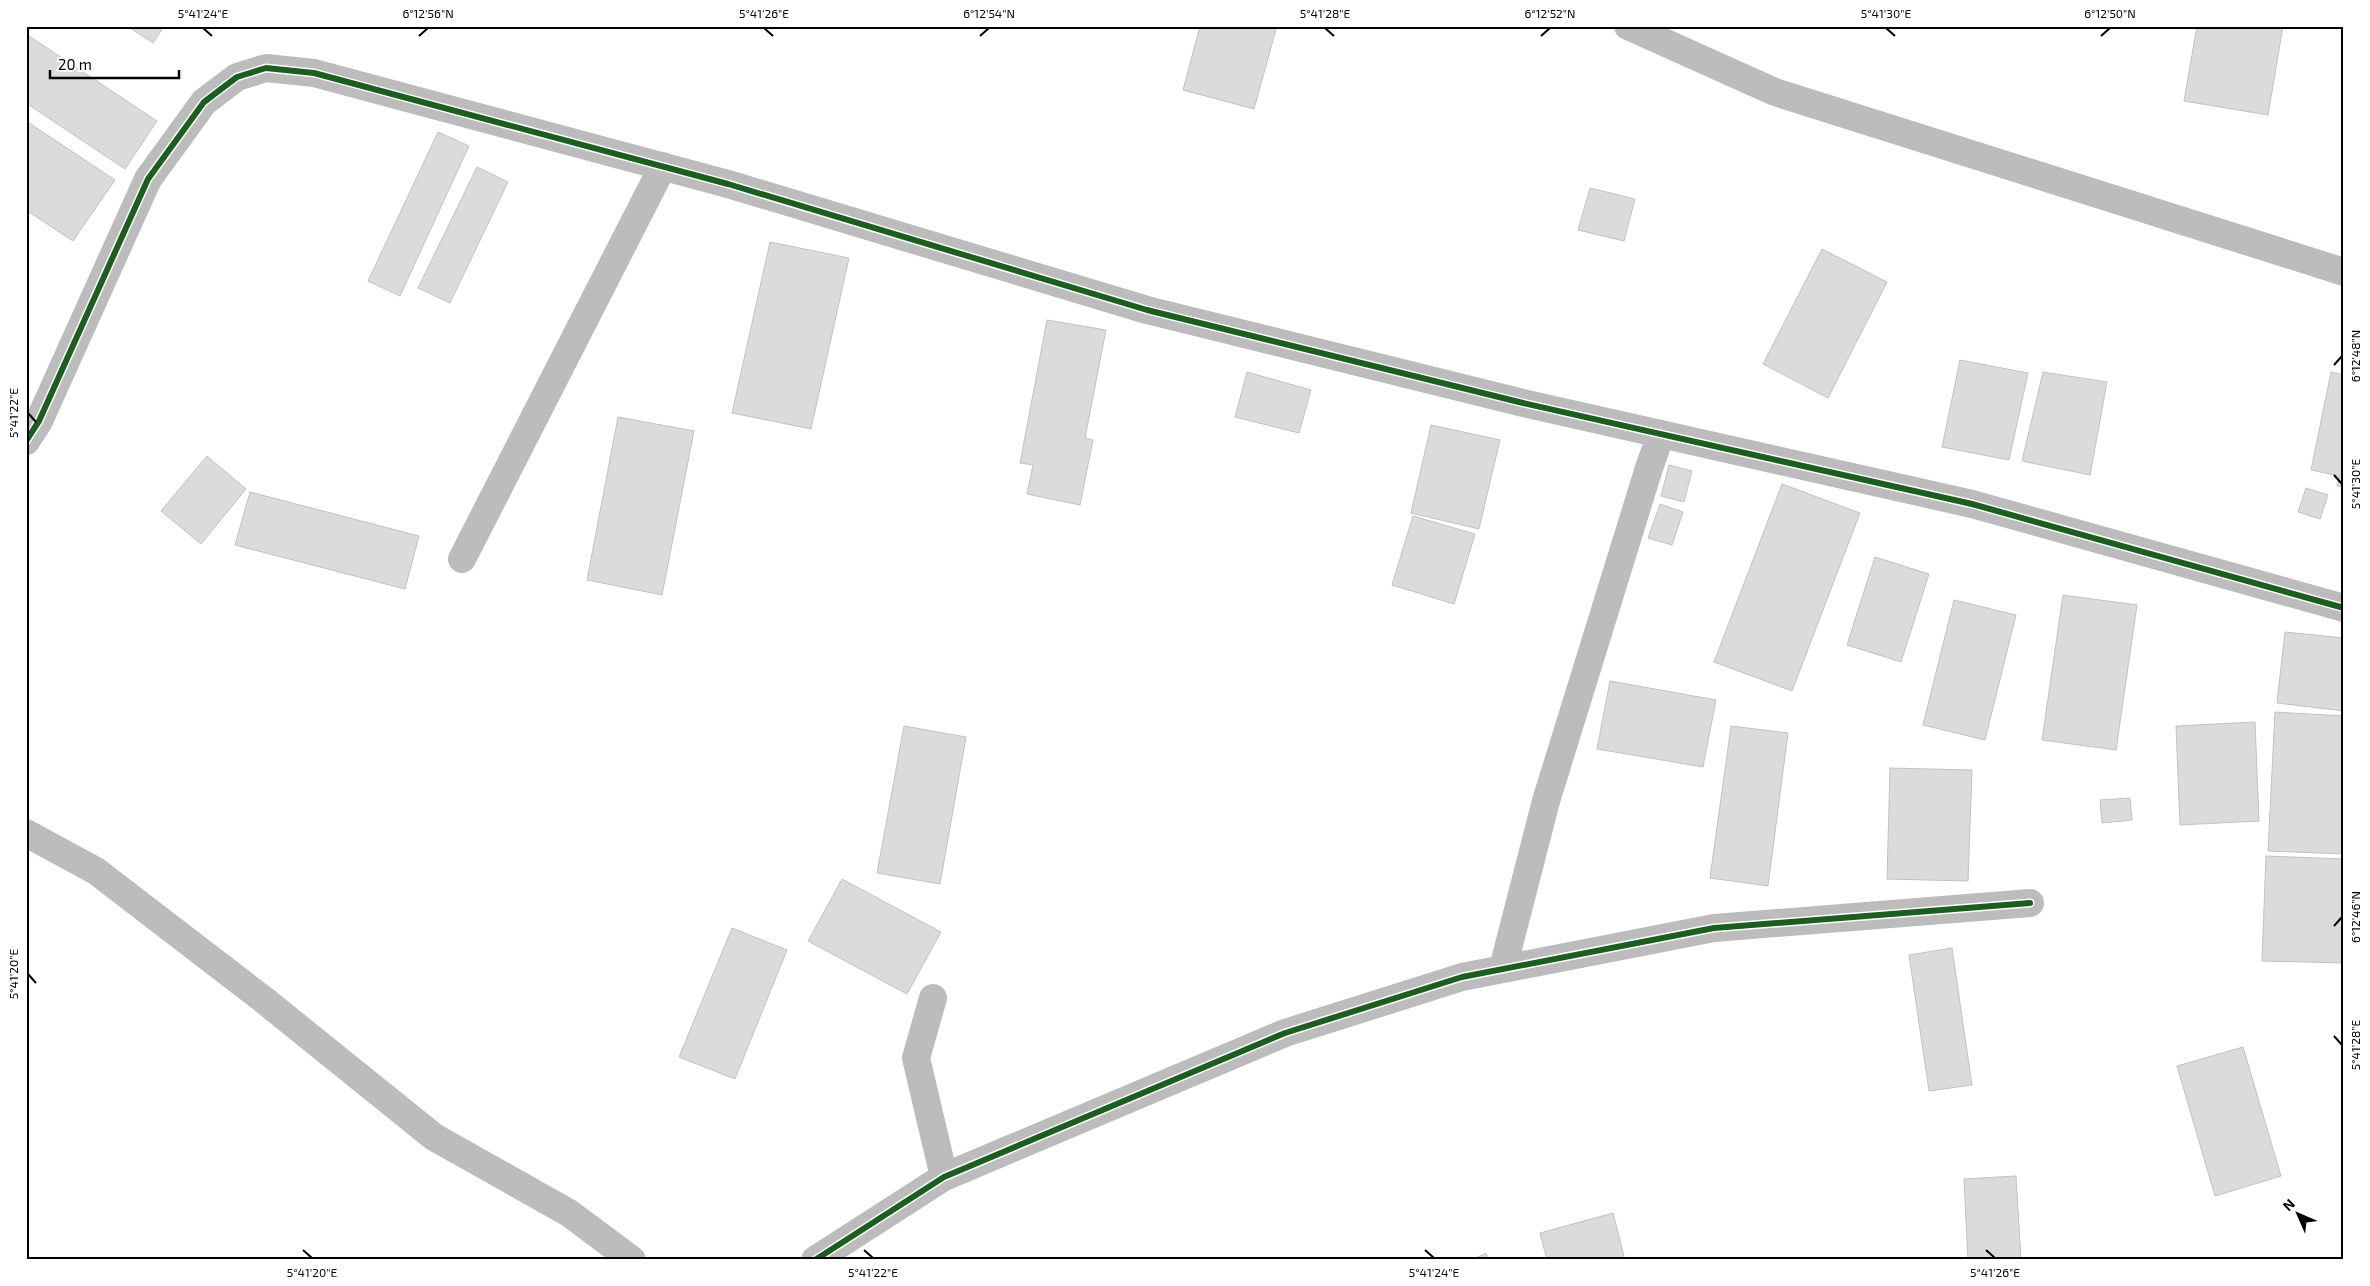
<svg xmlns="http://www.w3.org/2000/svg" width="2370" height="1286" font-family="'Exo 2',sans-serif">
<rect width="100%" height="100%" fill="#fff"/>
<path fill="#dbdbdb" stroke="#c2c2c2" d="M 127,26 L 164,26 L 153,43 Z
M 1200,26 L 1277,26 L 1254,109 L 1183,90 Z
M 2197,26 L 2283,26 L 2268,115 L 2184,101 Z
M 26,34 L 157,121 L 125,169 L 26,103 Z
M 26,121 L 115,180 L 73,241 L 26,210 Z
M 438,132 L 469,146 L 400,296 L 368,281 Z
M 477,167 L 508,182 L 450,303 L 418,288 Z
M 1590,188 L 1635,199 L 1624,241 L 1578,230 Z
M 770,242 L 849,258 L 811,429 L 732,413 Z
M 1822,249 L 1887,282 L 1828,398 L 1763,364 Z
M 1047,320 L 1106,330 L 1085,438 L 1093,440 L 1080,505 L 1027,494 L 1033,465 L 1020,463 Z
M 1960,360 L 2028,373 L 2009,460 L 1942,447 Z
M 1247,372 L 1311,390 L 1299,433 L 1235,417 Z
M 2043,372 L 2107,382 L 2090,475 L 2022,461 Z
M 2331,372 L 2344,375 L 2344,487 L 2337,486 L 2339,476 L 2311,470 Z
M 618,417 L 694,431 L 662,595 L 587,580 Z
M 1431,425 L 1500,440 L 1479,529 L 1411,513 Z
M 207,456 L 246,489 L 201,544 L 161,511 Z
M 1669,465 L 1692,471 L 1684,502 L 1661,496 Z
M 1782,484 L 1860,513 L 1792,691 L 1714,662 Z
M 2306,488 L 2328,495 L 2320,519 L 2298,512 Z
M 250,492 L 419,536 L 405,589 L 235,545 Z
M 1660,504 L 1683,512 L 1672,545 L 1648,538 Z
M 1413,516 L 1475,534 L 1454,604 L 1392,585 Z
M 1875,557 L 1929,574 L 1901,662 L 1847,645 Z
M 2063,595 L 2137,605 L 2116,750 L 2042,740 Z
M 1954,600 L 2016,615 L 1985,740 L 1923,725 Z
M 2285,632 L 2344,638 L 2344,711 L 2277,703 Z
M 1610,681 L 1716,700 L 1703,767 L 1597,749 Z
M 2275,712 L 2344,716 L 2344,854 L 2268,851 Z
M 2255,722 L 2259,821 L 2180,825 L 2176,726 Z
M 904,726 L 966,737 L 940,884 L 877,873 Z
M 1731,726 L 1788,733 L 1768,886 L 1710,878 Z
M 1890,768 L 1972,770 L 1968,881 L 1887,879 Z
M 2130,798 L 2132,820 L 2102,823 L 2100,800 Z
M 2266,856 L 2344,859 L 2344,963 L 2262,961 Z
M 842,879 L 941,932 L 907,994 L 808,941 Z
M 732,928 L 787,950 L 735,1079 L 679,1057 Z
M 1952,948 L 1972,1085 L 1929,1091 L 1909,955 Z
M 2243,1047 L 2281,1176 L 2215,1196 L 2177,1066 Z
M 2016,1176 L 2021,1260 L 1968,1260 L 1964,1179 Z
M 1613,1213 L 1625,1260 L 1547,1260 L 1540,1233 Z
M 1486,1253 L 1489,1260 L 1472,1260 Z"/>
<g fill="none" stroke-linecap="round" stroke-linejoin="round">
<path stroke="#bcbcbc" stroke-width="28" d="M 1628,26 L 1775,92 L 2344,272
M 26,441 L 39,421 L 148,179 L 204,102 L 237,77 L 266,68 L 314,73 L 728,184 L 1147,310 L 1523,403 L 1972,504 L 2344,608
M 462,559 L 663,166
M 26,833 L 96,871 L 264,1000 L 434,1137 L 569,1213 L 632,1260
M 1503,968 L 1546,801 L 1649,468 L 1661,434
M 933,998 L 916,1058 L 944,1177
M 815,1260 L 944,1177 L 1285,1033 L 1462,977 L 1714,928 L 2030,903"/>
<defs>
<path id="cycleway" d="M 26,441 L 39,421 L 148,179 L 204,102 L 237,77 L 266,68 L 314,73 L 728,184 L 1147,310 L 1523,403 L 1972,504 L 2344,608
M 815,1260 L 944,1177 L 1285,1033 L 1462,977 L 1714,928 L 2030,903"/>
</defs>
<use href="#cycleway" stroke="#fff" stroke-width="9"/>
<use href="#cycleway" stroke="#1b5e20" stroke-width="6"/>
</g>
<path fill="none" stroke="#000" stroke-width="2" d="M 203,28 L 212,36M 764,28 L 773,36M 1325,28 L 1334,36M 1886,28 L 1895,36M 419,36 L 428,28M 980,36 L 989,28M 1541,36 L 1550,28M 2101,36 L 2110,28M 2334,365 L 2342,356M 28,413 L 36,422M 2334,475 L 2342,484M 2334,926 L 2342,917M 28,974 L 36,983M 2334,1036 L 2342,1045M 303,1250 L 312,1258M 864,1250 L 873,1258M 1425,1250 L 1434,1258M 1986,1250 L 1995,1258"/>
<rect width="2370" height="1286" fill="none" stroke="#ffffff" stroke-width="55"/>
<g transform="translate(2298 1214) rotate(315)" stroke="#ffffff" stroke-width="4" paint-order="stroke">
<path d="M0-4L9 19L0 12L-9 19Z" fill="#000000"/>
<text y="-8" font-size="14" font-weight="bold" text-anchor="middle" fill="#000000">N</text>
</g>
<path d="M50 70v8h129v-8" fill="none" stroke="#000000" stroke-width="2.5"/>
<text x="58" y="70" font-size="15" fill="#000000" stroke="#ffffff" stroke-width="4" paint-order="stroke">20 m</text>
<rect x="28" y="28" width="2314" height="1230" fill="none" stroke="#000" stroke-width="2"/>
<g font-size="12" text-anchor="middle" fill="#000">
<text x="203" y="18">5°41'24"E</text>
<text x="428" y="18">6°12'56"N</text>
<text x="764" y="18">5°41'26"E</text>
<text x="989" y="18">6°12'54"N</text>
<text x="1325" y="18">5°41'28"E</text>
<text x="1550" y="18">6°12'52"N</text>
<text x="1886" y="18">5°41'30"E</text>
<text x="2110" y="18">6°12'50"N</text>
<text transform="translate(2356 356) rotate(-90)" y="4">6°12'48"N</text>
<text transform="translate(14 413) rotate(-90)" y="4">5°41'22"E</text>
<text transform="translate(2356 484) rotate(-90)" y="4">5°41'30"E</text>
<text transform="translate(2356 917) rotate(-90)" y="4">6°12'46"N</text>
<text transform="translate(14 974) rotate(-90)" y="4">5°41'20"E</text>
<text transform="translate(2356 1045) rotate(-90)" y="4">5°41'28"E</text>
<text x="312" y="1277">5°41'20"E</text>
<text x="873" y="1277">5°41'22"E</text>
<text x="1434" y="1277">5°41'24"E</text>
<text x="1995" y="1277">5°41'26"E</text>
</g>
</svg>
